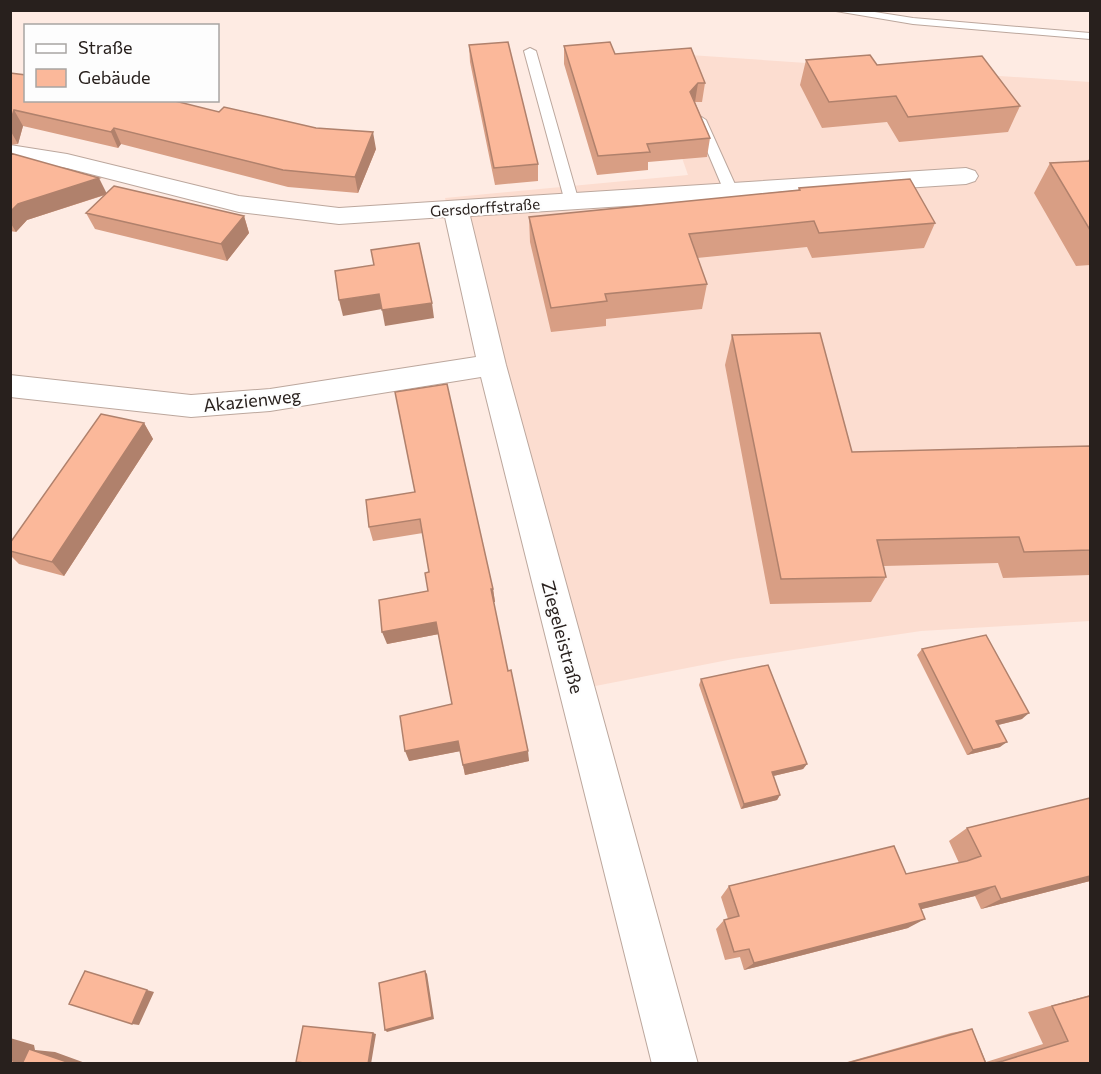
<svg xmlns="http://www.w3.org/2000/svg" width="1101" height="1074" font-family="Commissioner,sans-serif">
<rect width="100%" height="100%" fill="#feebe3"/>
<path fill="#fcddd0" d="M 645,52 L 1090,82 L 1090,621 L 921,631 L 733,659 L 575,690 L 445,198 L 688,175 Z"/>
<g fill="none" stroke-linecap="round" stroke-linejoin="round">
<defs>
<path id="service" d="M 830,10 L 862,10 L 913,18 L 1090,33 L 1090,39 L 913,24 Z
M 530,48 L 536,51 L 579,202 L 577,205 L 567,205 L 565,202 L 524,51 Z
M 700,116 L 706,120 L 738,191 L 736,194 L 726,194 L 724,191 L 694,120 Z"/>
<path id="minor" d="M 10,145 L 67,154 L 239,196 L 339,208 L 966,168 L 975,171 L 978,176 L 975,181 L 966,184 L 470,216 L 506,365 L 698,1064 L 652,1064 L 481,377 L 270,411 L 191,417 L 10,397 L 10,375 L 191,395 L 270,389 L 476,357 L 445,217 L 339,224 L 239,212 L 67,168 L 10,159 Z"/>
</defs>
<use href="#service" stroke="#bca79d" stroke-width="2"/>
<use href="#minor" stroke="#bca79d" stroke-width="2"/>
<use href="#service" fill="#fff" fill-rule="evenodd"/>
<use href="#minor" fill="#fff" fill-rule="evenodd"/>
</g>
<path fill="#d89e84" d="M 469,45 L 538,164 L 538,181 L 495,185 L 470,62 Z
M 564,46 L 615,54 L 705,83 L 702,102 L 695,102 L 710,138 L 707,157 L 648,162 L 648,170 L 597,175 L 564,64 Z
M 806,60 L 877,65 L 1020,106 L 1008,132 L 899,142 L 887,122 L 822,128 L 800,85 Z
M 10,73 L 219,112 L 376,149 L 358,193 L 288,187 L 121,144 L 118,148 L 23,126 L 18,144 L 10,145 Z
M 10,153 L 106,194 L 244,216 L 249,233 L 227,261 L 95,229 L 86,213 L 105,195 L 27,220 L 16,232 L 10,231 Z
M 1090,157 L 1090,265 L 1076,266 L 1034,193 L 1050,163 L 1088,161 Z
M 799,188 L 935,223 L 924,248 L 812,258 L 807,247 L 697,258 L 707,284 L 702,309 L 606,319 L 606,326 L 551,332 L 530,242 L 529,217 L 798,190 Z
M 732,335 L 852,452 L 1090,446 L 1090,575 L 1003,578 L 998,563 L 884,566 L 886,577 L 871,602 L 770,604 L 725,365 Z
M 144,423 L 153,439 L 64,576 L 19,564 L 10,555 L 10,543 Z
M 415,492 L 493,589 L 495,602 L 493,602 L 508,671 L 529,761 L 465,775 L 460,751 L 409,761 L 452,704 L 439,634 L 387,644 L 428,591 L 429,572 L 423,533 L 373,541 L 369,527 Z
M 922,649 L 1022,719 L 998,725 L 1000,747 L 967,755 L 917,655 Z
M 701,679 L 807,764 L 803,769 L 773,776 L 780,795 L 777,800 L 741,809 L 699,685 Z
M 967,828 L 1090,881 L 981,909 L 975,896 L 921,909 L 908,928 L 744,970 L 740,957 L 725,960 L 716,929 L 724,920 L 728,919 L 721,897 L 729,886 L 906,874 L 959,863 L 949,841 Z
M 1090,995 L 1090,1064 L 840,1064 L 951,1033 L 972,1029 L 986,1062 L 1043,1044 L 1028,1012 Z"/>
<path fill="#b0816c" d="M 698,83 L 695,102 L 690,92 Z
M 14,110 L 23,126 L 18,144 L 10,130 L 10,123 Z
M 114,128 L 121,144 L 118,148 L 111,132 Z
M 373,132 L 376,149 L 358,193 L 355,177 Z
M 99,178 L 107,194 L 27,220 L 16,232 L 10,222 L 10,212 L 18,204 Z
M 244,216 L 249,233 L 227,261 L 221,244 Z
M 379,294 L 382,309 L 343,316 L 339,300 Z
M 432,303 L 434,318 L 385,326 L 382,310 Z
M 144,423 L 153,439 L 64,576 L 52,562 Z
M 491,589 L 493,589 L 495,602 L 492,602 Z
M 436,622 L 439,634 L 387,644 L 382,632 Z
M 1029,713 L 1022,719 L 990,727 L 996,721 Z
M 458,741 L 461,751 L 409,761 L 405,751 Z
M 1007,742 L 1000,747 L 967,755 L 973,750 Z
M 528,751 L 529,761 L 465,775 L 463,765 Z
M 807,764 L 803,769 L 769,777 L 772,772 Z
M 780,795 L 777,800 L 741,809 L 744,804 Z
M 1090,876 L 1090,881 L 981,909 L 1001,899 Z
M 995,886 L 975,896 L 902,914 L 919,904 Z
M 925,919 L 908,928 L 744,970 L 754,963 Z
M 425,971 L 427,974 L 434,1019 L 387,1032 L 385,1030 Z
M 147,990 L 154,992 L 139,1025 L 132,1024 Z
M 373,1033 L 376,1034 L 371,1064 L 368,1064 Z
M 10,1038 L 34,1045 L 35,1050 L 55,1052 L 88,1064 L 14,1064 L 10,1052 Z"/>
<path fill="#fbb89a" stroke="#b0816c" stroke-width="1.5" d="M 508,42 L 538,164 L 494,168 L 469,45 Z
M 610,42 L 615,54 L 691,48 L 705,83 L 698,83 L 690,92 L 710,138 L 647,144 L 650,152 L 598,156 L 564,46 Z
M 870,55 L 877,65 L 982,56 L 1020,106 L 908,117 L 896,96 L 829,102 L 806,60 Z
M 10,73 L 26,75 L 26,100 L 171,100 L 219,112 L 224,107 L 316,128 L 373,132 L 355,177 L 283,170 L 114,128 L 111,132 L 14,110 L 10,123 Z
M 10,153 L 99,178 L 18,204 L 10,212 Z
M 1090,161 L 1090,230 L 1050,163 Z
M 910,179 L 935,223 L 819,233 L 814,221 L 689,234 L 707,284 L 605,294 L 607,301 L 551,308 L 529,217 L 800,190 L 799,188 Z
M 114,186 L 244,216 L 221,244 L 86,213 Z
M 419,243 L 432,303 L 382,310 L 379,294 L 339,300 L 335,271 L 374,265 L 371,250 Z
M 820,333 L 852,452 L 1090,446 L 1090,550 L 1024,552 L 1019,537 L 877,540 L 886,577 L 781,579 L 732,335 Z
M 447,384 L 493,589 L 491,589 L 508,671 L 511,670 L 528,751 L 463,765 L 458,741 L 405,751 L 400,716 L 452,704 L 436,622 L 382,632 L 379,600 L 428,591 L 425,573 L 429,572 L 420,519 L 369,527 L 366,500 L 415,492 L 395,392 Z
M 101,414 L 144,423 L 52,562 L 10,551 L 10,543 Z
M 986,635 L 1029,713 L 996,721 L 1007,742 L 973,750 L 922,649 Z
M 768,665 L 807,764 L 772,772 L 780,795 L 744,804 L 701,679 Z
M 1090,798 L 1090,876 L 1001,899 L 995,886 L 919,904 L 925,919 L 754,963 L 749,949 L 734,952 L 724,920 L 739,916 L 729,886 L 894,846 L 906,874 L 967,861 L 981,856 L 967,828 Z
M 85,971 L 147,990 L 132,1024 L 69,1004 Z
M 425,971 L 432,1017 L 385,1030 L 379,983 Z
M 1090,996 L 1090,1064 L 989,1064 L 1003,1061 L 1068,1041 L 1052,1006 Z
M 303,1026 L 373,1033 L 368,1064 L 313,1064 L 296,1062 Z
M 972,1029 L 986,1064 L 844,1064 Z
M 29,1049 L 73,1064 L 22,1064 Z
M 10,1052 L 14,1064 L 10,1064 Z"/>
<g text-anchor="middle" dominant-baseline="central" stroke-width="4.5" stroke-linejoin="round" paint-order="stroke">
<g font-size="15" fill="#28201d" stroke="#fdfdfd">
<text transform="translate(485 207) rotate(-4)">Gersdorffstraße</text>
</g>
<g font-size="18" fill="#28201d" stroke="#fdfdfd">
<text transform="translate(252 400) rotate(-6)">Akazienweg</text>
<text transform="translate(563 637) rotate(75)">Ziegeleistraße</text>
</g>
</g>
<rect width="1101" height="1074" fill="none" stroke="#28201d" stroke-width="24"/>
<rect x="24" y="24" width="195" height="78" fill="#fdfdfd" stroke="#a8a5a3" stroke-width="1.5"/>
<rect x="36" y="44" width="30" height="9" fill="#ffffff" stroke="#a8a5a3" stroke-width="1.5"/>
<text x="78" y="54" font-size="18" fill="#28201d">Straße</text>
<rect x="36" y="69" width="30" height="18" fill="#fbb89a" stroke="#a8a5a3" stroke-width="1.5"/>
<text x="78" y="84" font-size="18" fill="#28201d">Gebäude</text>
</svg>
